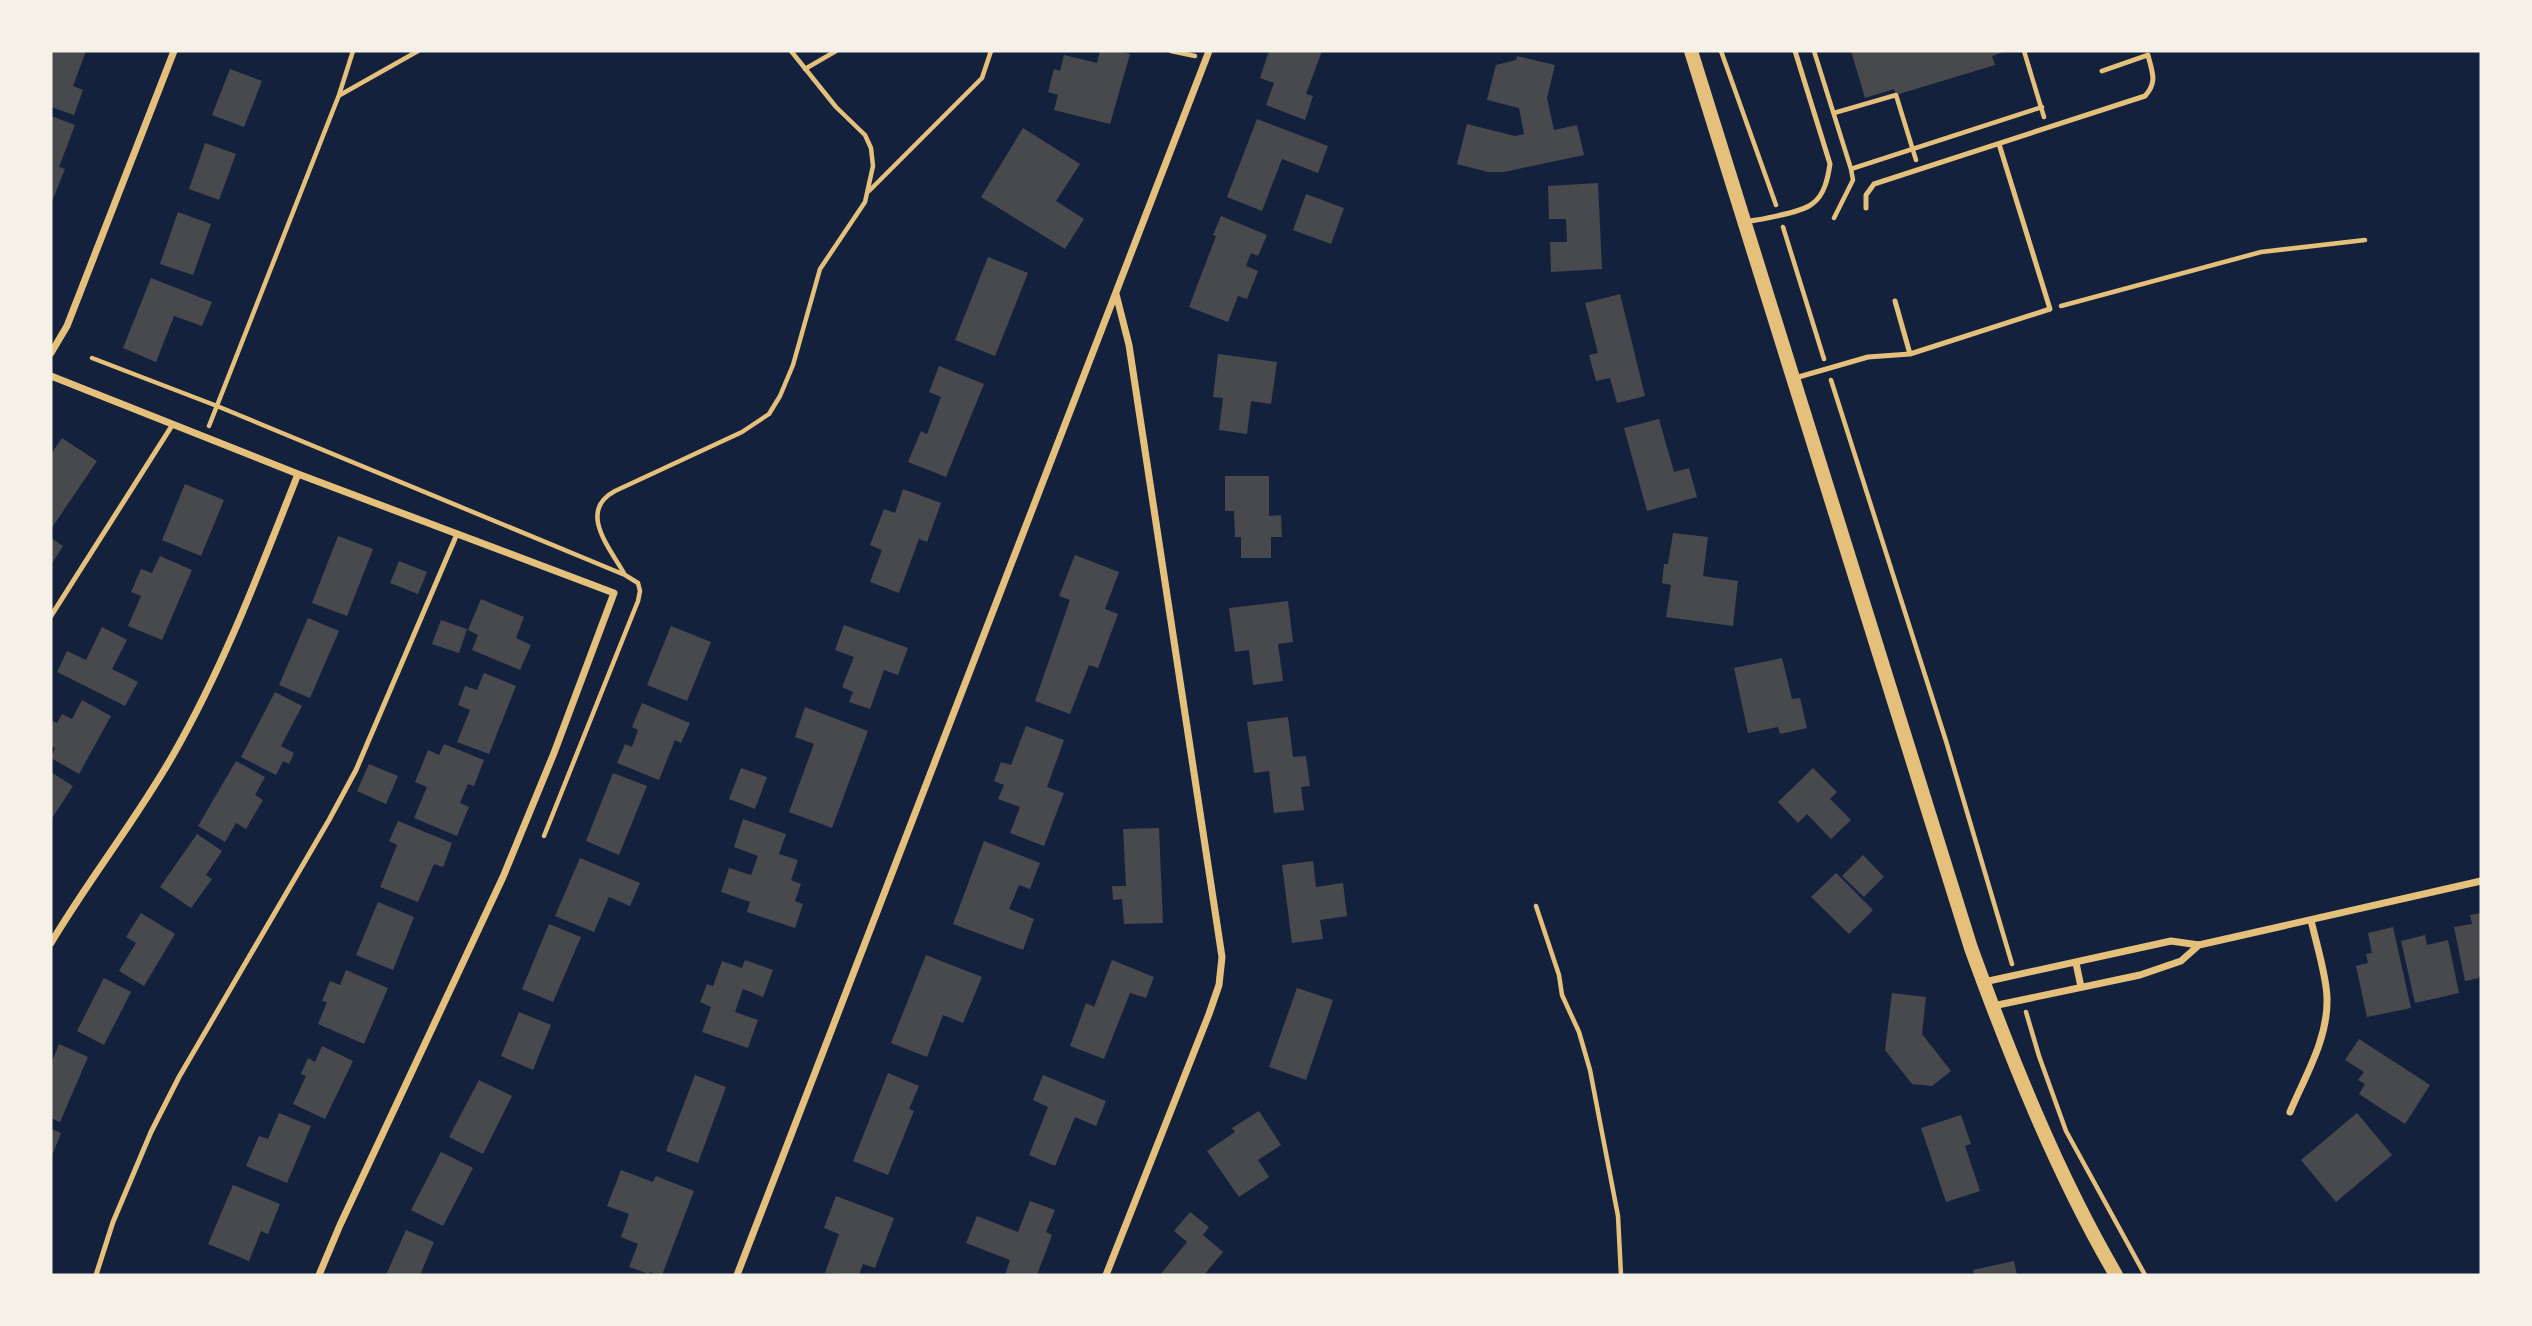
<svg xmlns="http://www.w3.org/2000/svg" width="2532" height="1326" font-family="'Golos Text',sans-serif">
<rect width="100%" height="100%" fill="#14213d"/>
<path fill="#48494c" d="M 51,51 L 86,51 L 73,86 L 83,90 L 74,115 L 51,107 Z
M 1100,51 L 1119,51 L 1130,54 L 1110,124 L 1054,110 L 1058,95 L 1048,92 L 1054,69 L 1060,71 L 1064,55 L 1097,63 Z
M 1269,51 L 1322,51 L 1306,94 L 1313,96 L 1305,120 L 1266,105 L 1274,83 L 1260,78 Z
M 1851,51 L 2006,51 L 1992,56 L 1995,65 L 1896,95 L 1894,89 L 1865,98 Z
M 1517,56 L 1555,65 L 1547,98 L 1554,130 L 1577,125 L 1584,155 L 1504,172 L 1488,172 L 1457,164 L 1467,124 L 1515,136 L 1524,134 L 1519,108 L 1487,100 L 1496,65 L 1516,60 Z
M 230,69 L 262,81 L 244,127 L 212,115 Z
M 51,116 L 75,125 L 59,167 L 65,169 L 51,204 Z
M 1257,119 L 1328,146 L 1318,173 L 1282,159 L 1262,211 L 1227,197 Z
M 1023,128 L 1080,164 L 1056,201 L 1084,219 L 1065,249 L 981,197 Z
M 205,143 L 236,154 L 219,200 L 189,189 Z
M 1598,183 L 1602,269 L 1551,272 L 1550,242 L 1567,242 L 1566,219 L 1549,219 L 1548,186 Z
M 1306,194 L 1344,208 L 1331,244 L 1293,230 Z
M 178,212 L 211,224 L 193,275 L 160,264 Z
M 1221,216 L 1267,235 L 1258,256 L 1251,253 L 1246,266 L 1258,271 L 1247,299 L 1238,296 L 1228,322 L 1189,307 L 1216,236 L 1213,235 Z
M 988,257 L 1028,273 L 995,356 L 955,340 Z
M 151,278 L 212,302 L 202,326 L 174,316 L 156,362 L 123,348 Z
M 1620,294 L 1645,396 L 1617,403 L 1610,378 L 1596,381 L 1589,355 L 1598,353 L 1585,303 Z
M 1218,354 L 1277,362 L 1271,404 L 1251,401 L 1247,434 L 1219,430 L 1223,398 L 1213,397 Z
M 939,366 L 984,384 L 946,477 L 908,462 L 921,431 L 927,434 L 941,397 L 929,392 Z
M 1659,419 L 1674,472 L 1689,468 L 1697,497 L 1647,511 L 1624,428 Z
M 62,438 L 97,461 L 51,529 L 51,454 Z
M 1225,476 L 1269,476 L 1269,516 L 1281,515 L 1282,537 L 1271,537 L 1271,558 L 1241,558 L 1241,537 L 1235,537 L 1234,511 L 1225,511 Z
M 185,484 L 224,500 L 201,556 L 162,540 Z
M 903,489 L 941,503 L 927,542 L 919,539 L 899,593 L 870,582 L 882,550 L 870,545 L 884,509 L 895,513 Z
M 1673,533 L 1708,537 L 1703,576 L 1738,581 L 1733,626 L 1666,617 L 1671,585 L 1662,583 L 1664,564 L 1668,564 Z
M 338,536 L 373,549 L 347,616 L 312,603 Z
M 51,538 L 63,546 L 51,565 Z
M 1075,555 L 1119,572 L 1105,609 L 1118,614 L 1098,668 L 1089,665 L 1070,714 L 1035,701 L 1070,600 L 1059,596 Z
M 160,556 L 192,570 L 162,640 L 128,626 L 141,596 L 131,592 L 141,569 L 152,573 Z
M 399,561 L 427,572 L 418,594 L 390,583 Z
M 481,599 L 524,617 L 516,638 L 531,645 L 520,670 L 472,650 L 478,635 L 468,630 Z
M 1288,601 L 1293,642 L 1278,644 L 1283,681 L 1253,685 L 1249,650 L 1235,652 L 1229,608 Z
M 308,618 L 339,631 L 310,698 L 279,685 Z
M 441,620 L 467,629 L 459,653 L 432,644 Z
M 844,625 L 908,648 L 898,675 L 884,670 L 870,709 L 849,702 L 853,692 L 842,687 L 854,657 L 835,650 Z
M 671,626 L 711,642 L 687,701 L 647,685 Z
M 102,627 L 127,640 L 112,669 L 138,682 L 125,706 L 57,672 L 67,651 L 86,660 Z
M 1782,658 L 1792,699 L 1800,698 L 1807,728 L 1780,734 L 1778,727 L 1748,733 L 1734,668 Z
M 484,673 L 516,686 L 489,754 L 457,742 L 470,710 L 458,705 L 465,686 L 477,690 Z
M 275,692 L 302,706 L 281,746 L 294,753 L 289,764 L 283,761 L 276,775 L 241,757 Z
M 82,700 L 111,716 L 79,774 L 51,758 L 55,748 L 51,746 L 51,720 L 57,723 L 62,714 L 72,719 Z
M 642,703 L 690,723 L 681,743 L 675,740 L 659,780 L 617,763 L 625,744 L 632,747 L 638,730 L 632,727 Z
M 805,707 L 868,731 L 832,828 L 789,812 L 814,744 L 795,737 Z
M 1288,717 L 1293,757 L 1306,756 L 1310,786 L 1301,787 L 1304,810 L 1274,813 L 1269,771 L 1254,773 L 1247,722 Z
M 1026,726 L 1064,740 L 1047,787 L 1064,793 L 1044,846 L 1010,833 L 1020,807 L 998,799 L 1004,785 L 994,781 L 1001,762 L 1011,765 Z
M 444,744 L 484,760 L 474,786 L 468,784 L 460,803 L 469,807 L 457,836 L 414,818 L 427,787 L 415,782 L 428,750 L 439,755 Z
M 236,761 L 265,777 L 255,795 L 263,800 L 246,829 L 236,823 L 225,842 L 198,826 Z
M 369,764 L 398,776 L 386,804 L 357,791 Z
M 741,768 L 767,777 L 755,809 L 729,799 Z
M 1813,768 L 1837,792 L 1830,799 L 1851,820 L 1831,839 L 1807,814 L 1798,823 L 1778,802 Z
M 51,772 L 73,786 L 51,820 Z
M 613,773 L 647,786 L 619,855 L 586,841 Z
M 743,819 L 786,834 L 779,854 L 798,860 L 791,880 L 801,884 L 795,901 L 803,904 L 795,928 L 747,912 L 750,902 L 721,892 L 729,868 L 751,875 L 758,856 L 734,847 Z
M 398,821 L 452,843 L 443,867 L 434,864 L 418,902 L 380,887 L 397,845 L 389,841 Z
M 1159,828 L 1163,923 L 1124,924 L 1122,899 L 1113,900 L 1112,886 L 1126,886 L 1123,829 Z
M 197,834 L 222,851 L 206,875 L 212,879 L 191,908 L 160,887 Z
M 984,841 L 1040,863 L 1030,889 L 1019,885 L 1009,909 L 1034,919 L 1023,950 L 953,924 Z
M 1863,855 L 1884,877 L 1864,897 L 1842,876 Z
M 580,858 L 640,883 L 630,906 L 609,897 L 594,932 L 555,916 Z
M 1313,861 L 1316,887 L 1343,883 L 1347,916 L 1320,920 L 1323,939 L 1292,943 L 1282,865 Z
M 1836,873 L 1873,910 L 1849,934 L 1811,897 Z
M 378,902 L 414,917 L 393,970 L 356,955 Z
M 141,913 L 175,934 L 144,986 L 119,971 L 136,943 L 126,937 Z
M 2481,913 L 2481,975 L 2479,976 L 2479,978 L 2465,981 L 2454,927 L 2472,924 L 2470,915 Z
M 549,924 L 581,937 L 553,1002 L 522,989 Z
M 2393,927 L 2411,1008 L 2367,1017 L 2356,966 L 2368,963 L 2366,954 L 2372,953 L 2368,933 Z
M 2425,935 L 2427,945 L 2448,940 L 2459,993 L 2415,1003 L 2401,941 Z
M 926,955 L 982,977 L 963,1023 L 943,1015 L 927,1057 L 891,1043 Z
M 745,960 L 773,970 L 763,997 L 743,989 L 735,1012 L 758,1020 L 748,1048 L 702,1032 L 711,1007 L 700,1002 L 707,984 L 713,986 L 722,961 L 742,968 Z
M 1112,960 L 1154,977 L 1146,998 L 1130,993 L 1104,1059 L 1070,1046 L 1086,1003 L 1094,1007 Z
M 346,970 L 388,988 L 364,1044 L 318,1024 L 327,1002 L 322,1001 L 330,981 L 340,985 Z
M 104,978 L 131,992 L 104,1045 L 77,1031 Z
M 1297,988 L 1333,1000 L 1306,1080 L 1269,1067 Z
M 1892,993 L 1926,997 L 1922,1034 L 1951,1071 L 1932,1086 L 1912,1084 L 1885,1050 Z
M 519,1012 L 551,1025 L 533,1070 L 501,1056 Z
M 2359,1039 L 2430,1085 L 2405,1124 L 2359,1094 L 2365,1084 L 2358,1080 L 2364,1072 L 2345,1060 Z
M 59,1044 L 88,1057 L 60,1122 L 51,1118 L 51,1064 Z
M 322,1046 L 353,1061 L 325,1119 L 293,1104 L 306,1076 L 301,1074 L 308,1058 L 315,1062 Z
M 888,1073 L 919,1086 L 909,1109 L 914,1111 L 888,1175 L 853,1161 Z
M 695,1075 L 726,1087 L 698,1163 L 666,1151 Z
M 1043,1075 L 1106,1101 L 1096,1126 L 1075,1117 L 1055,1166 L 1029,1155 L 1048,1107 L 1033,1100 Z
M 479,1080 L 512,1096 L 483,1154 L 449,1137 Z
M 1259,1111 L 1281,1145 L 1258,1160 L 1269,1177 L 1239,1197 L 1207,1151 L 1235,1132 L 1232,1128 Z
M 279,1113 L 311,1126 L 287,1183 L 246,1166 L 259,1136 L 268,1139 Z
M 2357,1113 L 2392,1155 L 2336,1202 L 2301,1160 Z
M 1961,1115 L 1971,1144 L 1965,1146 L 1980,1191 L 1946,1202 L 1921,1128 Z
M 51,1129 L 61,1133 L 51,1158 Z
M 441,1152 L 473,1168 L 443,1226 L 411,1210 Z
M 621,1170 L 653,1182 L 656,1176 L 694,1191 L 662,1275 L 649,1272 L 649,1274 L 629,1267 L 638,1244 L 621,1237 L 629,1214 L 607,1206 Z
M 233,1185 L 280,1204 L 268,1234 L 261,1231 L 249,1261 L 208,1244 Z
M 836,1196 L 894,1218 L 875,1268 L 863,1264 L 859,1275 L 825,1273 L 839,1234 L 824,1228 Z
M 1030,1201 L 1055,1210 L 1046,1232 L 1052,1235 L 1037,1275 L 1005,1275 L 1010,1260 L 966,1243 L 977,1216 L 1018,1232 Z
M 1190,1212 L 1209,1227 L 1203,1235 L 1223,1252 L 1204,1275 L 1160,1275 L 1187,1242 L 1174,1231 Z
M 406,1230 L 434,1242 L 420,1275 L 386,1275 Z
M 2014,1261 L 2017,1275 L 1974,1275 L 1973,1270 Z"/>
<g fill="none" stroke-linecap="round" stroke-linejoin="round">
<path stroke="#e5c07b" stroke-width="4.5" d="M 1171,51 L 1195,56
M 1721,51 L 1776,205
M 1814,51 L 1851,169 L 2042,107
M 2024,51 L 2044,117
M 805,69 L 836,51
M 340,95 L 418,51
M 1834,113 L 1896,95 L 1916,160
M 869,191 L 982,78 L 991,51
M 1834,218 L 1853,180 L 1851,169
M 1783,227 L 1824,359
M 2061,306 L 2261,252 L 2365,240
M 92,358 L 217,406 L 625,575 L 638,583 L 640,591 L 638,601 L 544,836
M 1831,380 L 1946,741 L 2012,964
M 209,426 L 339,95 L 353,51
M 625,575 C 610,548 577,511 615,491 L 742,432 L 769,414 L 780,396 L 793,365 L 820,269 L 865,202 L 873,166 L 871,148 L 865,135 L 836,107 L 791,51
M 1536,906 L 1559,975 L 1562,995 L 1579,1032 L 1590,1070 L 1618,1216 L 1621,1275
M 2026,1012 L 2039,1056 L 2066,1131 L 2145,1275"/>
<path stroke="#e5c07b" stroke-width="5" d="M 1866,208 L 1866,195 L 1874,184 L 2145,96 C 2158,82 2152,72 2148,55 L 2102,71
M 1746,222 C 1761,219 1801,213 1812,204 C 1825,195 1828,177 1830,164 L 1795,51
M 1895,301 L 1910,354
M 1795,378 L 1868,357 L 1910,354 L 2050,309 L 1999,144
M 51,616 L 173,424
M 96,1275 L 113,1222 L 151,1132 L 179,1077 L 329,820 L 356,770 L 457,534"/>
<path stroke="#e5c07b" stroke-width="7" d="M 51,353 L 67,326 L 174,51
M 51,376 L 298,474 L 614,593 L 554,753 L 503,877 L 340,1225 L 319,1275
M 51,943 C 89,879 136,820 173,755 C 224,666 260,570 298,474
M 2076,963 L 2081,987
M 1984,982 L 2171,941 L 2199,945 L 2481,881
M 1993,1006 L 2140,975 L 2181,961 L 2199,945
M 2290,1112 C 2305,1076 2328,1039 2327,999 C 2327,977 2316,943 2311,920
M 737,1275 L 1209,51
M 1106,1275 L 1209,1014 L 1219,985 L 1222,957 L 1129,345 L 1116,294"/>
<path stroke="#e5c07b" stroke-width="14" d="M 1691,51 L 1971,948 C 2011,1058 2057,1174 2116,1275"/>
</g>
<rect width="2532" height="1326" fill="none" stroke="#f6f1e7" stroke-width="105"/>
</svg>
